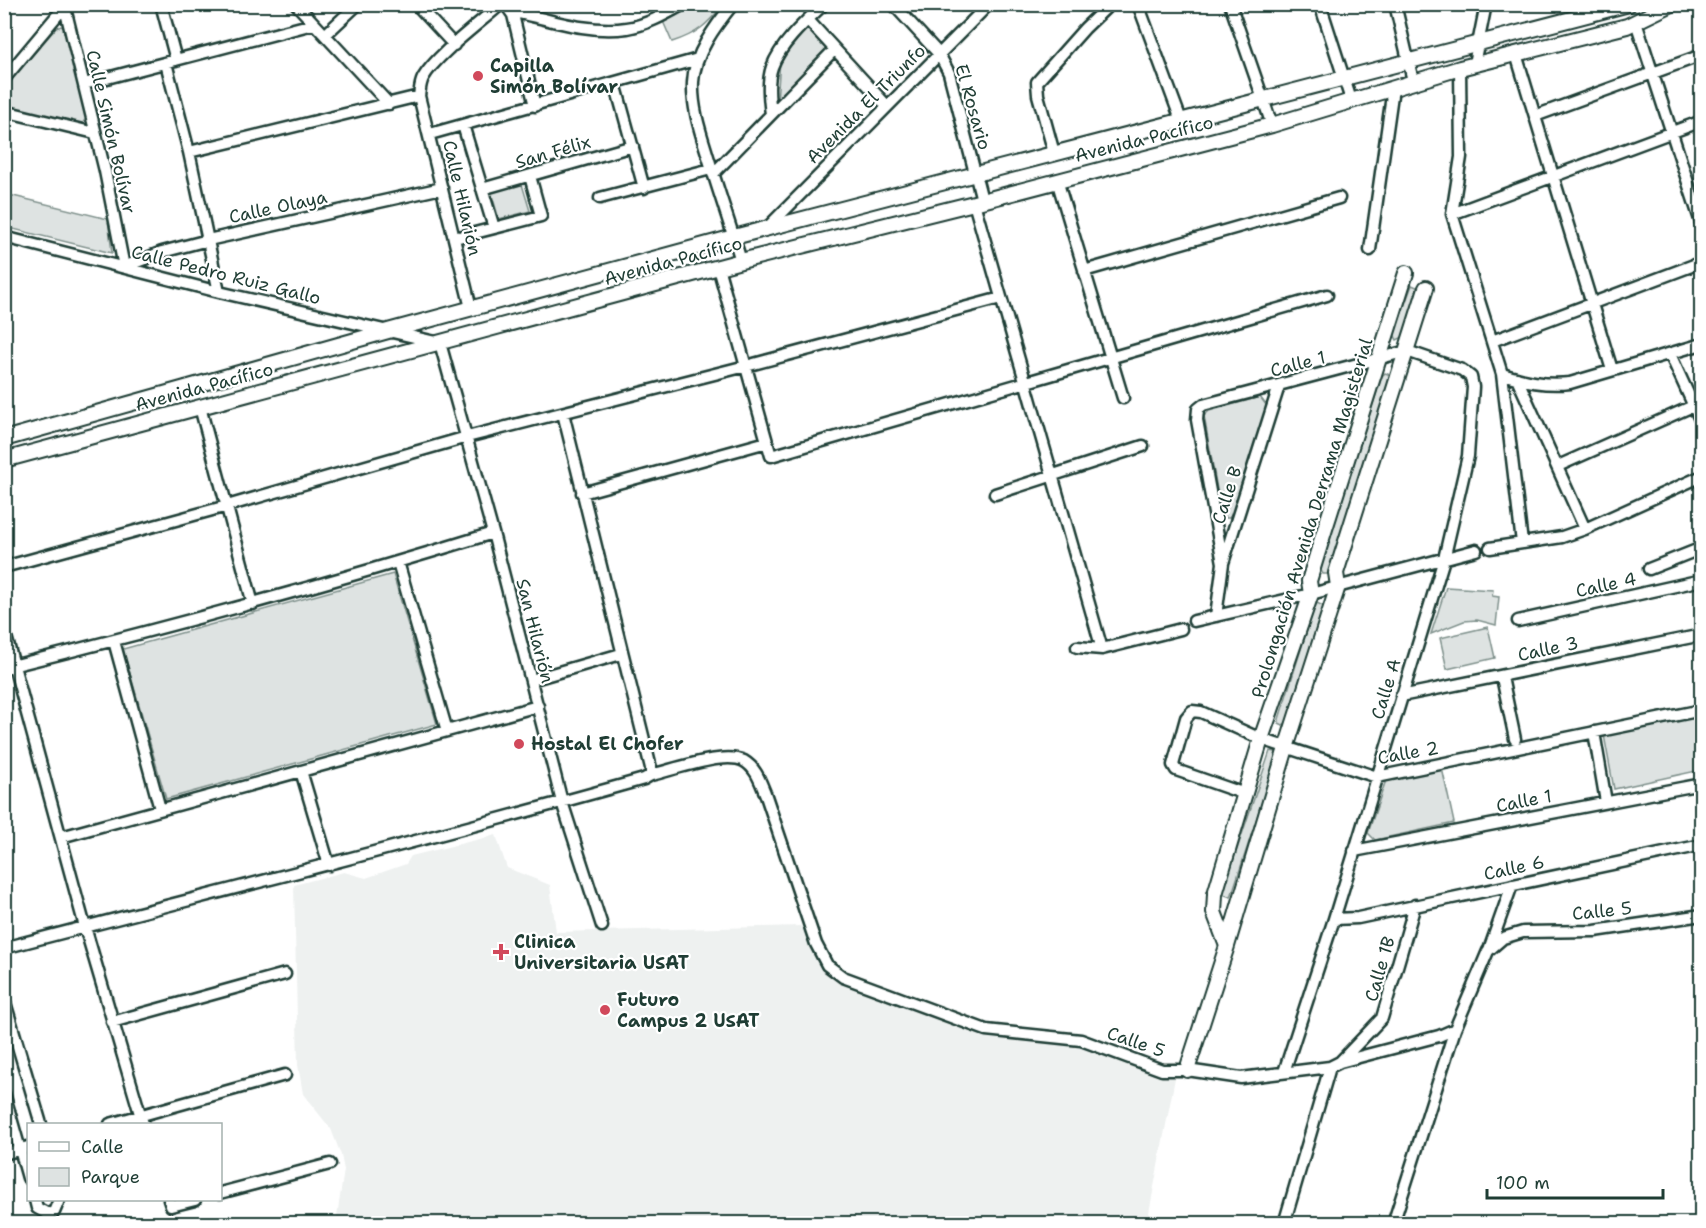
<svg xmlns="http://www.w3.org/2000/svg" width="1706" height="1228" font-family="'Shantell Sans',sans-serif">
<rect width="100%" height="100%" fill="#fff"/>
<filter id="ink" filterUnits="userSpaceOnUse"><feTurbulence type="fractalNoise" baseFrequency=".0167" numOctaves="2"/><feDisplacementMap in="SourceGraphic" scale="12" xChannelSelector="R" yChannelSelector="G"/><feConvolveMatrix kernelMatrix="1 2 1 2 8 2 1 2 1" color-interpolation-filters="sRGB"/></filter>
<g filter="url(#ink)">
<path fill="#eef1f0" d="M 496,835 L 507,868 L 550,885 L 556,932 L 801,926 L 821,966 L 838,982 L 989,1038 L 1077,1045 L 1175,1078 L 1147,1223 L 336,1223 L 344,1170 L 341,1155 L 331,1129 L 303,1094 L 298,1065 L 294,885 L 344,872 L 366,878 L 406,864 L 411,856 Z"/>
<path fill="#dee3e2" stroke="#7e908b" stroke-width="1.5" d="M 694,5 L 723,5 C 707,25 697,34 672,42 L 662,19 Z
M 809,25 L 830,49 L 777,102 L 780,60 Z
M 61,26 L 67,30 L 87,117 L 82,124 L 5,105 L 5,87 L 56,28 Z
M 521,181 L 530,211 L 499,219 L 491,192 L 492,190 Z
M 5,194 L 108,219 L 112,253 L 5,227 Z
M 1412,285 L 1419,288 L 1403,337 L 1397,340 L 1394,334 Z
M 1385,373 L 1388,374 L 1390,378 L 1329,574 L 1323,574 L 1320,569 L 1382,376 Z
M 1260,397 L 1267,406 L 1233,513 L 1229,518 L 1226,518 L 1221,512 L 1204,416 L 1209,411 Z
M 393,574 L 437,724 L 166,799 L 123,649 Z
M 1446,587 L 1493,590 L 1492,596 L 1499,597 L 1496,625 L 1477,620 L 1464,621 L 1431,634 Z
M 1317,603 L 1323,606 L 1323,610 L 1287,722 L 1283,725 L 1279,723 L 1279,719 L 1314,608 Z
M 1488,627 L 1495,658 L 1447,669 L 1440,638 Z
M 1693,715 L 1701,756 L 1701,770 L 1614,789 L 1604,735 Z
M 1270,751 L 1276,752 L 1277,756 L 1231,897 L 1222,894 Z
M 1442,768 L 1454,823 L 1375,840 L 1368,833 L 1385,783 L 1390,779 Z"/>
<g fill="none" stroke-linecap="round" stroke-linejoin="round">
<defs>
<path id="minor" d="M 64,4 L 105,171 L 124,267 L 162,252 L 208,240 L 442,188
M 161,4 L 176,60
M 296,4 L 389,104
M 416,4 L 454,45
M 733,4 C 716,25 694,54 693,82 C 692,105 699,128 706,150 C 717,187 730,224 741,261
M 893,4 L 939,54 L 949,73 L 982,200
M 1138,4 L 1181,120
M 1230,4 L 1272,125
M 1320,4 L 1351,100
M 1395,4 L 1413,81
M 508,8 L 513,15 L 535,106
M 511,11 C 548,19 589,34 627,28 C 647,25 666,14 684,4
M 808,20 L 887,106
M 1636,22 L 1702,226
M 325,35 L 358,4
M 1516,54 L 1612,370
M 166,63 L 189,152 L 219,292
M 1474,64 L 1486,4
M 1460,68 L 1461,157 L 1452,214 L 1502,374 L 1522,543
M 4,79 L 65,6
M 615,83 L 644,188
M 84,84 L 313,24
M 4,111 L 95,133
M 771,114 C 769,99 767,81 772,67 C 781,43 806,21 824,4
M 1535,116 L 1702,55
M 463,125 L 494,228
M 430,134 L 698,59
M 189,152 L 419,96
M 1054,153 L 1038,95 L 1037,82 L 1085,28 L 1110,4
M 713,174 L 834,50
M 1057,180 L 1123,398
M 482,189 L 633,146
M 600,198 L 711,169
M 974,203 L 1102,649
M 1452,214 L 1702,121
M 767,228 L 989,4
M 4,237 L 219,292 L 440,343 L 493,533 L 562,802 L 602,926
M 455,238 L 541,216 L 530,176
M 1370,250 L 1393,88
M 718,267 L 771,456 L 1327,295
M 1084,271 L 1339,198
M 471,308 L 419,96 C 420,90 420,84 423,78 C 436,55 480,23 501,4
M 1492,341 L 1702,262
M 1670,354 L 1702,424
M 1502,374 C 1525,381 1545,386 1570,383 L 1702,344
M 1517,378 L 1585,529
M 200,407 L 253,604
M 563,413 L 651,768 L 651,775
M 1558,466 L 1702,402
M 582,493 L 767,442
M 995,494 L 1143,446
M 1490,548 L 1562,537 L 1585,529 L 1702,476
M 398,562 L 447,731
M 1223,563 L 1197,420 L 1198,409 L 1203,405 L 1407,351 L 1462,370 L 1471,377 L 1473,387 L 1468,456 L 1444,559 L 1334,919 L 1284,1072
M 4,567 L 227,506 L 467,437 L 746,366 L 1001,298
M 1649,569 L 1702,548
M 1216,616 L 1223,563 L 1279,386
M 1194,621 L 1311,594 L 1476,550
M 1518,621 L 1702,580
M 4,629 L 85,927 L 143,1124
M 114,641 L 160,809
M 1077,647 L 1102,649 L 1181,629
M 4,668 C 169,627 332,583 493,533
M 531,680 L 621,654
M 1503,682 L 1515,739
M 1401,696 L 1702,635
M 1594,732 L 1606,802
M 301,771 L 329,865
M 1245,794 L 1176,770 L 1173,765 L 1186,718 L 1192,711 L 1201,712 L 1261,739 L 1377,777 L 1702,710
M 61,837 L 538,706
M 1354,851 L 1702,784
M 1334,919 L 1358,918 L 1702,845
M 4,948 C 218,892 432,839 644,779 L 651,775 C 673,770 724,751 744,761 C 756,768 760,781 765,793 L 816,944 L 827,965 L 843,977 L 986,1030 L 1081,1040 L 1162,1070 L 1187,1070 L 1241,1078 L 1330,1067 L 1340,1062 L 1439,1036 L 1455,1029 L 1488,951 L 1503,938 L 1523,932 L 1595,931 L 1702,915
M 1489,950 L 1512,885
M 4,999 L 41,1124
M 112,1022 L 285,974
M 1340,1062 L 1382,1018 L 1415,905
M 4,1093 L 28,1178
M 110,1124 L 285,1075
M 4,1154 L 28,1147
M 220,1193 L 330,1164
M 35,1200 L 37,1208 L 48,1214 L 54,1212 L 59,1200
M 169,1200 L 171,1206 L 195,1200
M 1284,1224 L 1330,1067
M 1393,1224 L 1455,1029"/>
<path id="tertiary" d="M 4,439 L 388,331 L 734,237 L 1629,4
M 4,460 L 741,261 L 974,203 L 1272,125 L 1460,68 L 1627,26 L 1672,4
M 1227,946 L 1214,912 L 1215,894 L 1261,739 L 1311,594 L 1309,581 L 1324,532 L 1406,273
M 1187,1070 L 1227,946 L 1286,748 L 1338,586 L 1336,573 L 1426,288"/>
</defs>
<use href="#minor" stroke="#1f3d34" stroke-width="15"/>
<use href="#tertiary" stroke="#1f3d34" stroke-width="18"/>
<use href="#minor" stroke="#fff" stroke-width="10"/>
<use href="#tertiary" stroke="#fff" stroke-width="14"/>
</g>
</g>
<g fill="#d1495b" stroke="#fff" stroke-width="2">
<circle cx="478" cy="76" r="6"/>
<circle cx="519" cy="744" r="6"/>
<path d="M498 943h6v6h6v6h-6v6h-6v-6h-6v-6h6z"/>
<circle cx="605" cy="1010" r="6"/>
</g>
<g text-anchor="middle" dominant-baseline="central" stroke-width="4.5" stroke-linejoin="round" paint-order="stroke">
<g font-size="18" font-weight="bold" fill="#1f3d34" stroke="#fff" text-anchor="start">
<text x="490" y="66">Capilla<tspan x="490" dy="21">Simón Bolívar</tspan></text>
<text x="531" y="744">Hostal El Chofer</text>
<text x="514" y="942">Clinica<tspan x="514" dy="21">Universitaria USAT</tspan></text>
<text x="617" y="1000">Futuro<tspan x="617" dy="21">Campus 2 USAT</tspan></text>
</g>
<g font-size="18" fill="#1f3d34" stroke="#fff">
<text transform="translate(866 104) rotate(-45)">Avenida El Triunfo</text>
<text transform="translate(973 107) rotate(74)">El Rosario</text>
<text transform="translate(111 132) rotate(77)">Calle Simón Bolívar</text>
<text transform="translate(1144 139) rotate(-14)">Avenida Pacífico</text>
<text transform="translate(553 152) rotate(-16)">San Félix</text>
<text transform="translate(462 198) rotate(77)">Calle Hilarión</text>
<text transform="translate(278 207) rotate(-12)">Calle Olaya</text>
<text transform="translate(673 261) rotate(-15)">Avenida Pacífico</text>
<text transform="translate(226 275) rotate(14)">Calle Pedro Ruiz Gallo</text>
<text transform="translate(1298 364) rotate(-15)">Calle 1</text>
<text transform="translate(204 387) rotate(-15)">Avenida Pacífico</text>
<text transform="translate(1227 495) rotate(-72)">Calle B</text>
<text transform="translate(1312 518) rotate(-73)">Prolongación Avenida Derrama Magisterial</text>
<text transform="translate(1606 585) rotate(-12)">Calle 4</text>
<text transform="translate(535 631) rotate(76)">San Hilarión</text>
<text transform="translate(1548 649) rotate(-12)">Calle 3</text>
<text transform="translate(1386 689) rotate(-73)">Calle A</text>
<text transform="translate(1408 753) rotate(-10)">Calle 2</text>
<text transform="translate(1524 801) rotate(-11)">Calle 1</text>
<text transform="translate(1514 868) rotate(-12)">Calle 6</text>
<text transform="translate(1602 911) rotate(-6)">Calle 5</text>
<text transform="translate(1380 969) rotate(-74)">Calle 1B</text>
<text transform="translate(1136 1042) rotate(19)">Calle 5</text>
</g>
</g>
<rect width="1706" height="1228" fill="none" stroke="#fff" stroke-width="24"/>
<rect x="12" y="12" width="1682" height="1204" fill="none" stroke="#1f3d34" stroke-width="2" filter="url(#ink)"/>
<rect x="27" y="1123" width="195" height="78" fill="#ffffff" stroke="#a5b1ae" stroke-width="1.5"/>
<rect x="39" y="1142" width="30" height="9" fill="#ffffff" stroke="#a5b1ae" stroke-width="1.5"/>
<text x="81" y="1153" font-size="18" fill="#1f3d34">Calle</text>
<rect x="39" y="1168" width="30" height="18" fill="#dee3e2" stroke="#a5b1ae" stroke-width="1.5"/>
<text x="81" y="1183" font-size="18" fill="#1f3d34">Parque</text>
<path d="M1487 1189v9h176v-9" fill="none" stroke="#1f3d34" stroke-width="3"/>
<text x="1496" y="1189" font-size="18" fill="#1f3d34" stroke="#ffffff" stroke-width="4.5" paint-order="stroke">100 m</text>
</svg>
